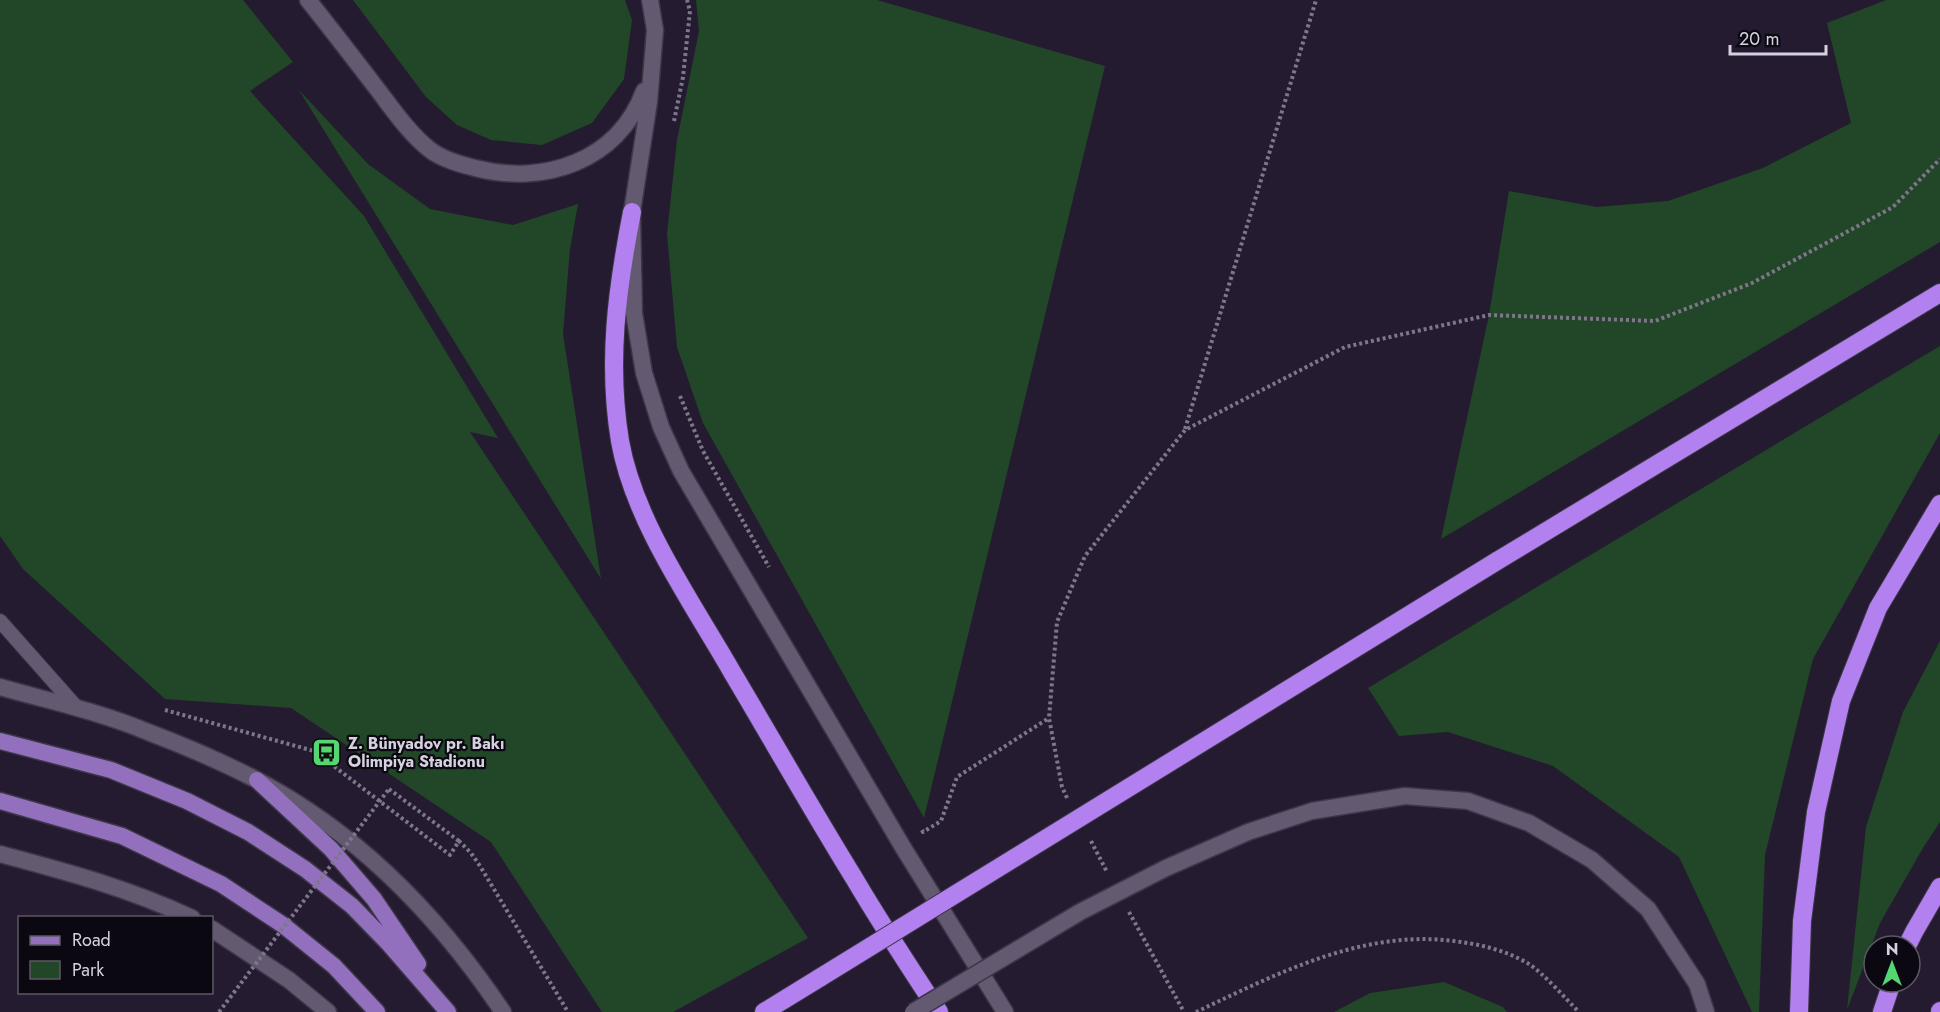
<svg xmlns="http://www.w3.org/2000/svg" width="1940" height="1012" font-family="Jost,sans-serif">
<rect width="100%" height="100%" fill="#241b30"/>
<path fill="#224628" d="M 0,0 L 243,0 L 293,62 L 250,91 L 364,216 L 498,438 L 470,432 L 808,938 L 673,1012 L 602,1012 L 491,842 L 291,708 L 165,699 L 23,569 L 0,536 Z
M 353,0 L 625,0 L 632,20 L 624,79 L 592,123 L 542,145 L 491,140 L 457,125 L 426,97 Z
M 696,0 L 877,0 L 1105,66 L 924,818 L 703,423 L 677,347 L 667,234 L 677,140 L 699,31 Z
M 1886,0 L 1940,0 L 1940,242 L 1441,539 L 1489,315 L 1509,191 L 1597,207 L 1668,201 L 1763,168 L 1851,123 L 1827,23 Z
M 299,90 L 368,164 L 430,209 L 513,225 L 578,204 L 570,249 L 563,334 L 601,579 Z
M 1940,346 L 1940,433 L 1813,659 L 1765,855 L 1759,1012 L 1752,1012 L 1679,857 L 1553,766 L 1448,732 L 1399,736 L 1368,688 Z
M 1940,641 L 1940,822 L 1923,848 L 1880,923 L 1847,1010 L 1866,827 L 1903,712 Z
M 1444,982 L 1503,1007 L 1507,1012 L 1334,1012 L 1370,993 Z"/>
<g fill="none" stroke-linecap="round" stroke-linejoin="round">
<defs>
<path id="service" d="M 0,621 L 78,709"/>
<path id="secondary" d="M 308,0 C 332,30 355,60 378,90 C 394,111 409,133 429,149 C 441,159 460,164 475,168 C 544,186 618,161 644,91
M 650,0 L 655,30 L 649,102 L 632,212 L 634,313 L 644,373 L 661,427 L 681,471 L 904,849 L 1005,1012
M 0,687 C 49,701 101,712 148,732 C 185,746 222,762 257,780 C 358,833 440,918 503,1012
M 1405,796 L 1468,801 L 1529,823 L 1592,860 L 1648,909 L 1697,984 L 1706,1012
M 0,854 C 67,872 128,888 192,918
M 212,929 L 289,980 L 328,1012"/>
<path id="primary" d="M 0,741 L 111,770 L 187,801 L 248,832 L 305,869 L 352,906 L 389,944 L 448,1012
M 257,780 L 331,849 L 374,899 L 418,964
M 0,801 L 122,836 L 221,884 L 283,925 L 334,966 L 377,1012"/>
<path id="motorway" d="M 632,212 C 617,289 607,362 620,441 C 634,521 692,602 732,672 C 773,741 812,810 854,878 C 881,924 910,968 939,1012
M 1497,561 L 1940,293
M 1907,946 L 1914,932 L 1940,887
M 764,1012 L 821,977
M 1799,1012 L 1802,921 L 1816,812 L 1841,701 L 1878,608 L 1940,504
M 1882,1012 L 1892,982
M 1940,1012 L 1940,1011"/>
</defs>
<use href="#service" stroke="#3d3647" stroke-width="16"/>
<use href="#secondary" stroke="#3d3647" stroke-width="19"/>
<use href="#primary" stroke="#3d3647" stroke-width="19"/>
<use href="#motorway" stroke="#3d3647" stroke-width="20"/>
<path stroke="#7e7789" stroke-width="4" stroke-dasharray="3 3" stroke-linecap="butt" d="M 674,121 L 683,77 L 690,11 L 687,0
M 680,396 L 703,451 L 769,567
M 1185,429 L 1316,0
M 165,710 L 314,751 L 450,855 L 459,841 L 471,853 L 480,866 L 568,1012
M 389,789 L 459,841
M 1067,798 L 1062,787 L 1049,718 L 1057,622 L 1085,556 L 1185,430 L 1345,347 L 1489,315 L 1655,321 L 1752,283 L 1893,207 L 1940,159
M 922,830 L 923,832 L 941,821 L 957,777 L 1049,718
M 1091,841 L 1107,872
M 1129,912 L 1184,1012
M 1196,1012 C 1279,973 1366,927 1461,942 C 1484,945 1509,952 1529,964 C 1543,973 1566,999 1579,1012"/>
<use href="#service" stroke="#635971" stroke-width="14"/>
<use href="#secondary" stroke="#635971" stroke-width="16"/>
<use href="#primary" stroke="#9270bd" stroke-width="16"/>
<use href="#motorway" stroke="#b280ef" stroke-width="18"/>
<defs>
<path id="secondary-bridge" d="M 913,1012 L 1080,912 L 1166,868 L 1248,832 L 1312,811 L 1405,796"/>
<path id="motorway-bridge" d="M 821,977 L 1497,561"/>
</defs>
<use href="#secondary-bridge" stroke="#3d3647" stroke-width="19" stroke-linecap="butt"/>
<use href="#motorway-bridge" stroke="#3d3647" stroke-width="20" stroke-linecap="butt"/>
<path stroke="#7e7789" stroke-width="4" stroke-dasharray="3 3" stroke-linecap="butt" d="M 219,1012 L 389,789"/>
<use href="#secondary-bridge" stroke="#635971" stroke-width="16"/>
<use href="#motorway-bridge" stroke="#b280ef" stroke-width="18"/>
</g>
<defs>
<symbol id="bus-square" viewBox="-11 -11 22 22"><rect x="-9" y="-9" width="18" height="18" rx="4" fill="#56d671" stroke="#0b0811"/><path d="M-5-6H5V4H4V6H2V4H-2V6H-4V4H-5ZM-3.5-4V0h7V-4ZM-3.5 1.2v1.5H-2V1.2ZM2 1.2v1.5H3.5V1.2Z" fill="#111"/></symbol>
</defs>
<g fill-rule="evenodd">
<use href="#bus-square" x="310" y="736" width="33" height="33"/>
</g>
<g text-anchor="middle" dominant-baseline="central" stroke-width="4.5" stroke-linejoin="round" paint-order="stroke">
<g font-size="16" font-weight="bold" fill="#d6d1df" stroke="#0b0811" text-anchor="start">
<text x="348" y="743">Z. Bünyadov pr. Bakı<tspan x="348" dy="18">Olimpiya Stadionu</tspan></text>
</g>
</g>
<rect x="18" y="916" width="195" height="78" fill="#0b0811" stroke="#5c5863" stroke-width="1.5"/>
<rect x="30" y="936" width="30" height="9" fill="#9270bd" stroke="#5c5863" stroke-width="1.5"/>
<text x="72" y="946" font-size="18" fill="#d6d1df">Road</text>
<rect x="30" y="961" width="30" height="18" fill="#224628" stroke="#5c5863" stroke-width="1.5"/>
<text x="72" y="976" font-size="18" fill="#d6d1df">Park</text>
<g transform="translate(1892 964)"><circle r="28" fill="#0b0811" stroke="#5c5863" stroke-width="1.5"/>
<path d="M0-4.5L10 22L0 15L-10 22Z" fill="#56d671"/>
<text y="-9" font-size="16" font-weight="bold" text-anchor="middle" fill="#d6d1df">N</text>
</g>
<path d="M1730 45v9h96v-9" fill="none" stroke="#d6d1df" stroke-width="3"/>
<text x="1739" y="45" font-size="18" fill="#d6d1df" stroke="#0b0811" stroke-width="4.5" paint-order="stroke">20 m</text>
</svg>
